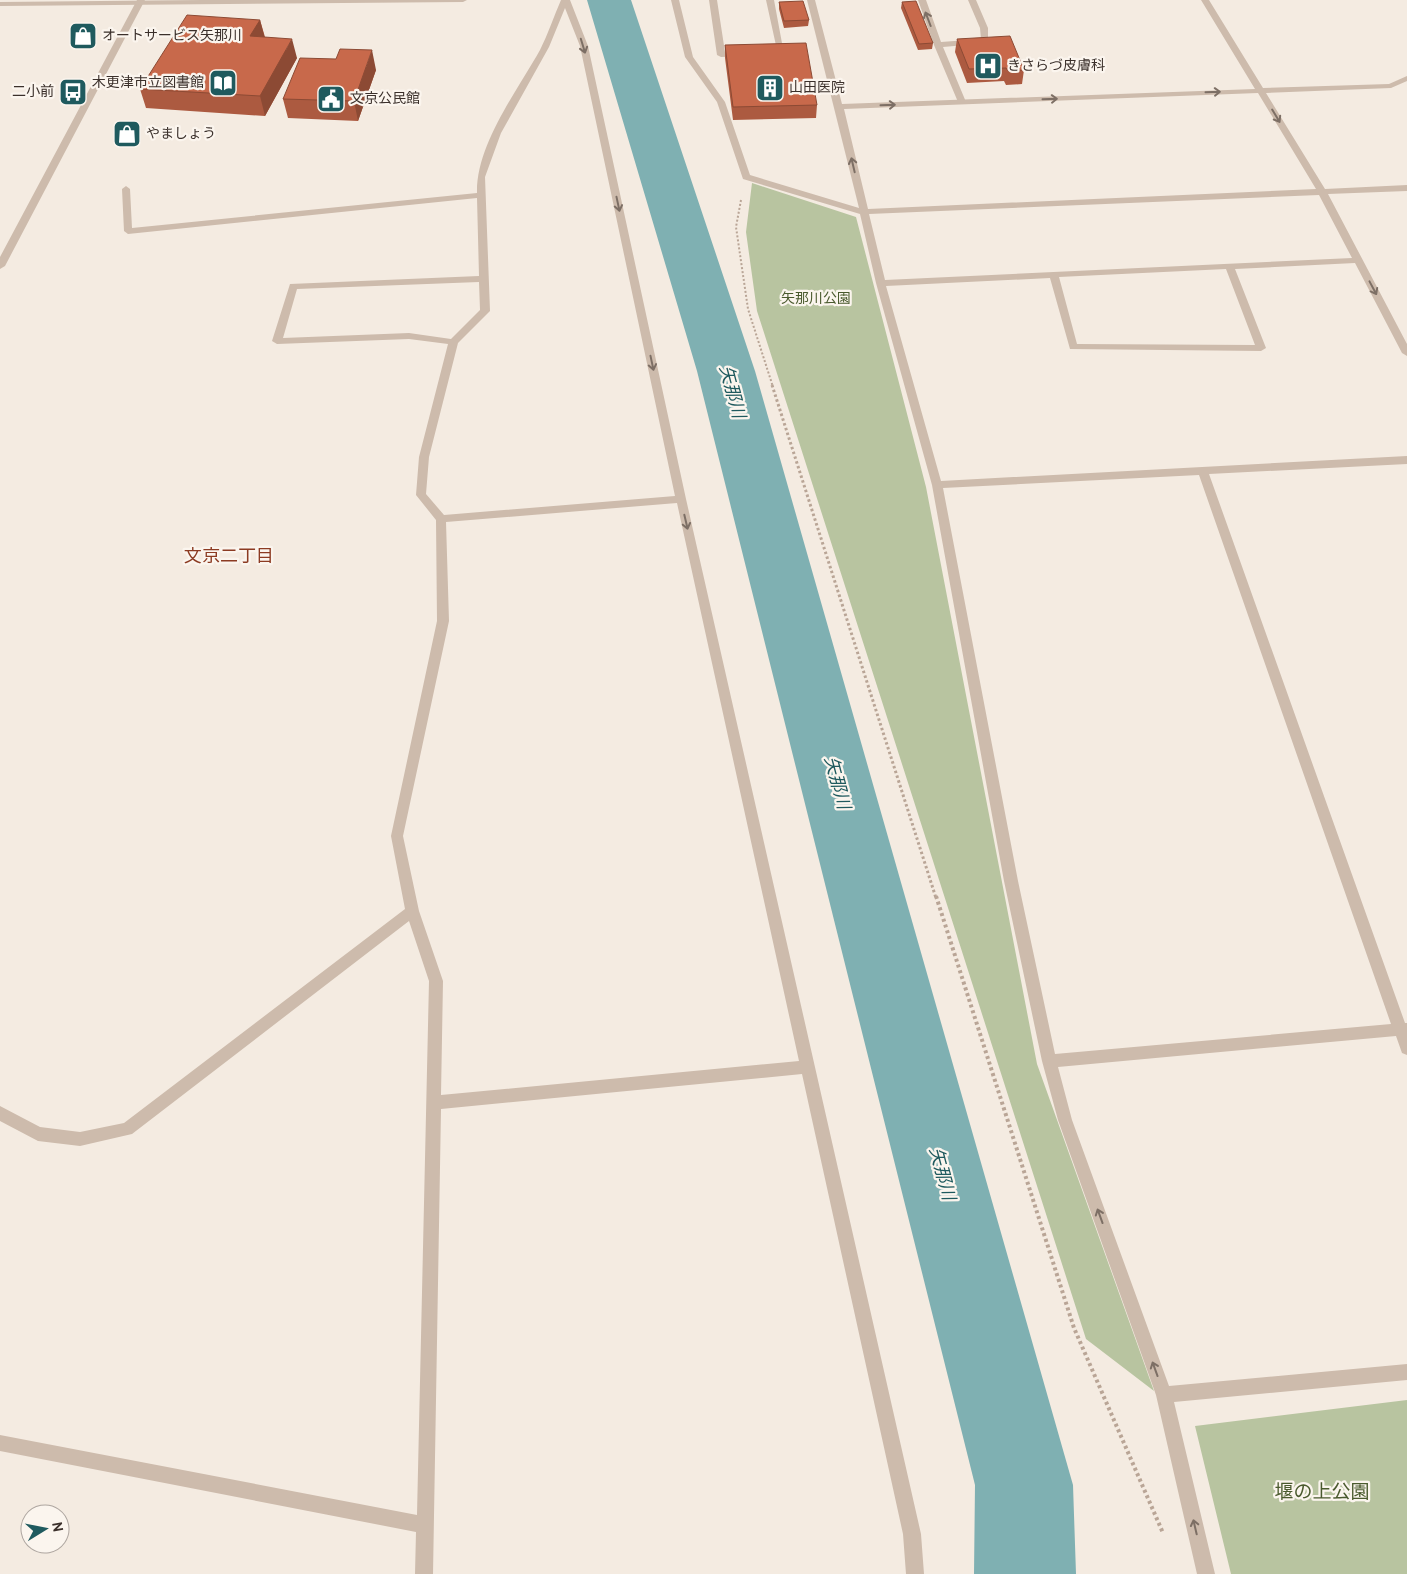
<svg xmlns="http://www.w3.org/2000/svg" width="1407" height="1574" font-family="Overpass,'Noto Sans JP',sans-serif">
<rect width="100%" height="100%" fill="#f4ebe1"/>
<path fill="#b8c4a0" d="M 752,183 L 856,217 L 926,487 L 1037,1064 L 1154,1391 L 1086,1339 L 757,311 L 746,232 Z
M 1407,1400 L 1407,1574 L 1231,1574 L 1195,1426 Z"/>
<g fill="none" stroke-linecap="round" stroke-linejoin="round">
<path fill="#7fb0b2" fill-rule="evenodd" d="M 587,0 L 631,0 L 755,371 L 1073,1485 L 1076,1574 L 974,1574 L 975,1485 L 697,371 Z"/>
<path stroke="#b9a596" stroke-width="2" stroke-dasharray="2 2" stroke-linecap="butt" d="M 741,200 L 736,227 L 748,309 L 773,387"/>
<path stroke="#b9a596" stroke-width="3" stroke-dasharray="2.5 2.5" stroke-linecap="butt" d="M 772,385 L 936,898"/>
<path stroke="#b9a596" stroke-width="4" stroke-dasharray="3 3" stroke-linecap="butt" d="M 936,896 L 1074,1328 L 1163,1533"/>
<path fill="#cdbbac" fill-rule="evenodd" d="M 709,0 L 717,0 L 725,52 L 745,52 L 745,56 L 721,57 L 717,55 Z
M 766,0 L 774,0 L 784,54 L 774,55 L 770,53 L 777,50 Z
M 918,0 L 926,0 L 941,42 L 981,39 L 980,28 L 968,0 L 976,0 L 988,28 L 988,43 L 943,47 L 966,102 L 965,104 L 958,102 L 934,45 Z"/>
<path fill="#cdbbac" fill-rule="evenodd" d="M 137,0 L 145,0 L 5,266 L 0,269 L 0,257 Z
M 561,0 L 570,0 L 588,46 L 686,499 L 921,1534 L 924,1574 L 906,1574 L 903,1534 L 802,1074 L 441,1109 L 433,1574 L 415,1574 L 416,1532 L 0,1451 L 0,1435 L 417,1515 L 429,981 L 409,921 L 132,1134 L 80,1146 L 38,1141 L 0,1121 L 0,1106 L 40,1127 L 80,1132 L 124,1123 L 405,909 L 391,836 L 437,621 L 436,520 L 416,495 L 419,457 L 448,344 L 409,339 L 277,344 L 272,341 L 290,284 L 479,276 L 477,198 L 128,234 L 124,231 L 122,189 L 126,186 L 130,189 L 132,228 L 477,193 C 476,145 517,91 540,50 C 548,34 554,16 561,0 ZM 565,8 L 580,46 L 675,496 L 444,515 L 426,494 L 429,457 L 458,343 L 490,311 L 485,177 L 501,133 L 549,47 ZM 479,282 L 480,310 L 451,339 L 409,333 L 283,338 L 297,289 ZM 677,503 L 799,1061 L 441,1095 L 443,981 L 419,911 L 403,836 L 449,621 L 446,522 Z
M 671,0 L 679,0 L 693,57 L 725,102 L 750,175 L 859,208 L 807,0 L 815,0 L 842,104 L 1255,89 L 1201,0 L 1209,0 L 1263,88 L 1389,84 L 1407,76 L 1407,81 L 1391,88 L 1266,93 L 1325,189 L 1407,185 L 1407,191 L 1328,194 L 1407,344 L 1407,356 L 1402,353 L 1355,263 L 1235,269 L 1266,348 L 1261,351 L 1070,349 L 1050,278 L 886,286 L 941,481 L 1407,456 L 1407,464 L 1209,474 L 1405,1023 L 1407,1023 L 1407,1055 L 1402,1053 L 1396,1036 L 1058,1067 L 1072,1120 L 1169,1386 L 1407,1364 L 1407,1380 L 1174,1402 L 1215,1574 L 1197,1574 L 1156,1395 L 1058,1120 L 1042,1061 L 1004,881 L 932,485 L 876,283 L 860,214 L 743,179 L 717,102 L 685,57 ZM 1258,93 L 1316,189 L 868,209 L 844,109 ZM 1319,195 L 1352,258 L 885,280 L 869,214 ZM 1226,269 L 1255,345 L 1077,344 L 1059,277 ZM 1199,475 L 1391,1024 L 1055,1054 L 1018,881 L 943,488 Z"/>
<path fill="#cdbbac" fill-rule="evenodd" d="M 201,0 L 467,0 L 463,2 L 0,6 L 0,2 Z"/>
</g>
<path fill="#ac5a40" d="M 779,2 L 809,20 L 808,26 L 784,28 L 779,9 Z
M 902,2 L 933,43 L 932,49 L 918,50 L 901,8 Z
M 260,20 L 265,37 L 297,58 L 265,116 L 146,108 L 140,89 Z
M 957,39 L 1024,70 L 1022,84 L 1006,85 L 1004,81 L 967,83 L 955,52 Z
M 725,45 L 817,105 L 816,118 L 733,120 L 725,58 Z
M 336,59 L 376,70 L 358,121 L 288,118 L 283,99 Z"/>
<path fill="#8c4a34" d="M 260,20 L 265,39 L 250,36 Z
M 292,39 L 297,58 L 265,116 L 260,96 Z
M 372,50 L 376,70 L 358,121 L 354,101 Z"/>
<path fill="#c8694b" stroke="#8c4a34" d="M 803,1 L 809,20 L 784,21 L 779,2 Z
M 916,1 L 933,43 L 919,44 L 902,2 Z
M 187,15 L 260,20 L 250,36 L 292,39 L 260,96 L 140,89 Z
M 1010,36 L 1024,70 L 1008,71 L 1006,68 L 969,69 L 957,39 Z
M 806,43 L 817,105 L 733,107 L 725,45 Z
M 340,49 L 372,50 L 354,101 L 283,99 L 300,58 L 336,59 Z"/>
<defs><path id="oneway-shaft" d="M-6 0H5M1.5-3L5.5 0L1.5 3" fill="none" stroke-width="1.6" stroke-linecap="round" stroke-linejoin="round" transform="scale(1.25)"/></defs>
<g stroke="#7d6f65">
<use href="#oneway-shaft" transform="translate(928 19) rotate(-111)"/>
<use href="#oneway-shaft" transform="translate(583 46) rotate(73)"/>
<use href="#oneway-shaft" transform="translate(1213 92) rotate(-2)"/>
<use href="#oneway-shaft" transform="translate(1050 99) rotate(-2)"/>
<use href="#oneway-shaft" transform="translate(888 105) rotate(-2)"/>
<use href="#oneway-shaft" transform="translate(1276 116) rotate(59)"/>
<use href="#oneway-shaft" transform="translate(853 165) rotate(-103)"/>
<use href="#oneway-shaft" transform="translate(618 204) rotate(78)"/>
<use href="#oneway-shaft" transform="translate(1373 288) rotate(62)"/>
<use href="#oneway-shaft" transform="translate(652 363) rotate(78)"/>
<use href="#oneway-shaft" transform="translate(686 522) rotate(77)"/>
<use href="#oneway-shaft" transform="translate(1100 1216) rotate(-110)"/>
<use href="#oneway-shaft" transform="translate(1155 1369) rotate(-110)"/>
<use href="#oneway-shaft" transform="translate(1195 1527) rotate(-103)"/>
</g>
<defs>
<symbol id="shop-square" viewBox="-11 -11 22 22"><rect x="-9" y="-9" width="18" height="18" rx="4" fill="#1f5a5e" stroke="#fbf5ee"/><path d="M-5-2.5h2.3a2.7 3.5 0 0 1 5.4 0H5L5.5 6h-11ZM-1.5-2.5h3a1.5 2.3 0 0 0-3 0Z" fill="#fff"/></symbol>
<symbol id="hospital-square" viewBox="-11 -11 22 22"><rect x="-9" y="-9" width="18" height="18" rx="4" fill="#1f5a5e" stroke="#fbf5ee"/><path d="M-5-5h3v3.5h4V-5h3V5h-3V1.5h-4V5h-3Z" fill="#fff"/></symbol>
<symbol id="library-square" viewBox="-11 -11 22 22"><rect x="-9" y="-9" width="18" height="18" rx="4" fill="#1f5a5e" stroke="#fbf5ee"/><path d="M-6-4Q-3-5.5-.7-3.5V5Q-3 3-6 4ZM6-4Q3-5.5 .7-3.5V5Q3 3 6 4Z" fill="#fff"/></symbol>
<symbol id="building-square" viewBox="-11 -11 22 22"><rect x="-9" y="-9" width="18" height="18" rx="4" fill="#1f5a5e" stroke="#fbf5ee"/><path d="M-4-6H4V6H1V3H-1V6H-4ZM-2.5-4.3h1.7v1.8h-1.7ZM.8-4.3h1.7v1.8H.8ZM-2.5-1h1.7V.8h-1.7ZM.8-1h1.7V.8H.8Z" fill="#fff"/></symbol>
<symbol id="bus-square" viewBox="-11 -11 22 22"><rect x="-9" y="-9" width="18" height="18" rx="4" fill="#1f5a5e" stroke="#fbf5ee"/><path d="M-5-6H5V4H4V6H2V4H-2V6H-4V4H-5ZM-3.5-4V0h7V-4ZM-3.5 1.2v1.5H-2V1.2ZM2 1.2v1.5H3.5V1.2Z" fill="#fff"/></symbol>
<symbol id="civic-square" viewBox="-11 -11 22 22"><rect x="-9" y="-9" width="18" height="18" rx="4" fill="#1f5a5e" stroke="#fbf5ee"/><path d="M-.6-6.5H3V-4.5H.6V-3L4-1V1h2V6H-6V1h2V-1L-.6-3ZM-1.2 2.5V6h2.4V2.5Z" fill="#fff"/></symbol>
</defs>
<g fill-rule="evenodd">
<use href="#shop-square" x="67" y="20" width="32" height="32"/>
<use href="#hospital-square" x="972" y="50" width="32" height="32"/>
<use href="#library-square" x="207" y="67" width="32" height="32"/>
<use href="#building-square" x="754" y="72" width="32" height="32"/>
<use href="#bus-square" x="57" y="76" width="32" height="32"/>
<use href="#civic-square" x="315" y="83" width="32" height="32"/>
<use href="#shop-square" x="111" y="118" width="32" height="32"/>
</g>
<g text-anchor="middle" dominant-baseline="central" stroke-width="4.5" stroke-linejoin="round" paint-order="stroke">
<g font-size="14" fill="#3b302b" stroke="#fbf5ee" text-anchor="start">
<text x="102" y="36">オートサービス矢那川</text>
<text x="1007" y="66">きさらづ皮膚科</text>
<text x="204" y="83" text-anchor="end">木更津市立図書館</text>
<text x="789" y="88">山田医院</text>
<text x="54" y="92" text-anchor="end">二小前</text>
<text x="350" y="99">文京公民館</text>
<text x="146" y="134">やましょう</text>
</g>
<g font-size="14" fill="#4a5a2e" stroke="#fbf5ee">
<text x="816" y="299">矢那川公園</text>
</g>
<g font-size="18" font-style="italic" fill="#1f5a5e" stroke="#fbf5ee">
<text transform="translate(731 392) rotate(75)">矢那川</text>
<text transform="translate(836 783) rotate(75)">矢那川</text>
<text transform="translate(941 1174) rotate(75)">矢那川</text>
</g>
<g font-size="18" fill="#8c3b22" stroke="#fbf5ee">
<text x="229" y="557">文京二丁目</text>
</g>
<g font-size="19" fill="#4a5a2e" stroke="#fbf5ee">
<text x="1322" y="1493">堰の上公園</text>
</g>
</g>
<g transform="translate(45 1529) rotate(80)"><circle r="24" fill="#fbf5ee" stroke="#aea6a0"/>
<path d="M0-4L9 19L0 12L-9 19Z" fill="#1f5a5e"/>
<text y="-8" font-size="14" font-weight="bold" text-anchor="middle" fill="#3b302b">N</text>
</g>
</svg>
